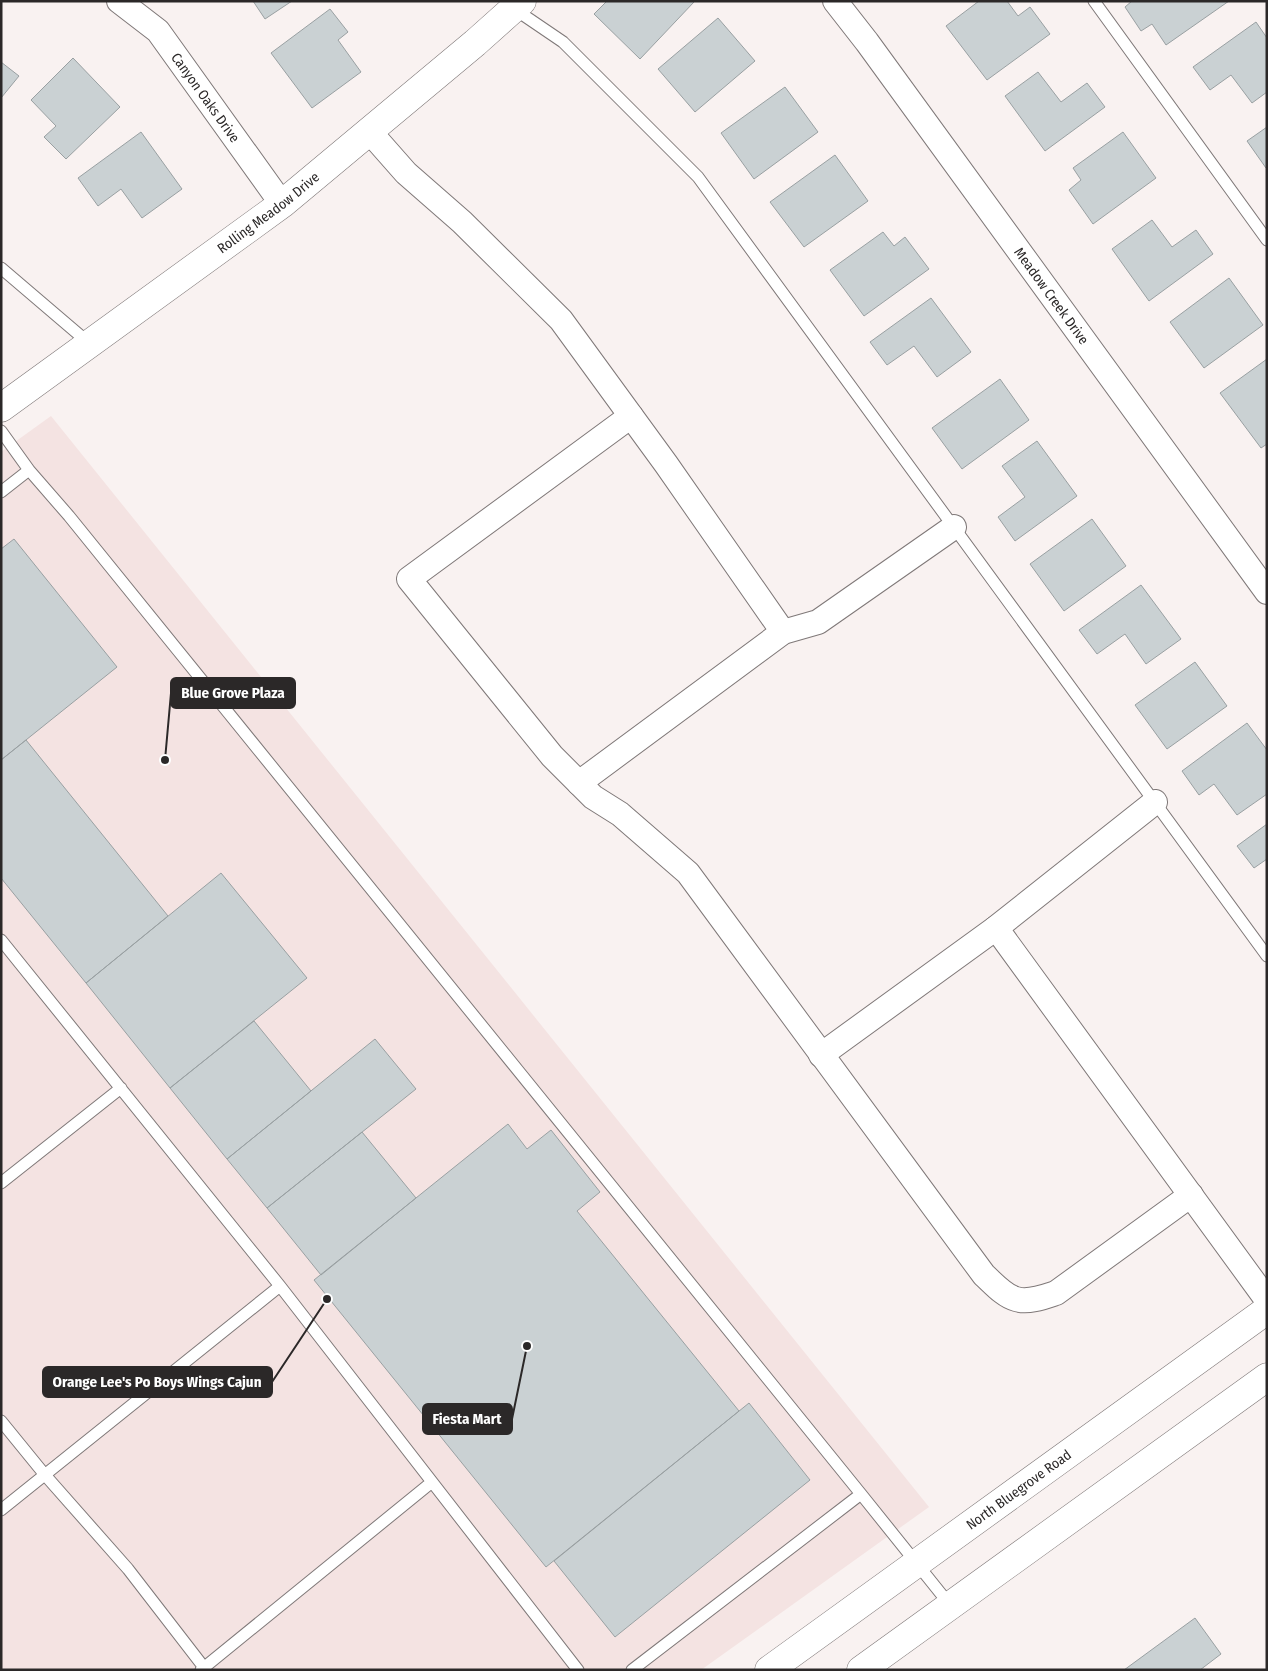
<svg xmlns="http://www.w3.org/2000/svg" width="1268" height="1671" font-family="'Fira Sans Condensed',sans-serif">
<rect width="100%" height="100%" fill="#f9f2f1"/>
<path fill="#f4e3e2" d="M 51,416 L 929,1507 L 701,1670 L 1,1670 L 1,452 Z"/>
<path fill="#cad1d3" stroke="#99a0a2" d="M 253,1 L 292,1 L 265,19 Z
M 607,1 L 693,1 L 694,2 L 640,59 L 594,14 Z
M 979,1 L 1007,1 L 1018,16 L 1030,7 L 1050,34 L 987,80 L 946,26 Z
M 1132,1 L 1229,1 L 1166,45 L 1152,24 L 1141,31 L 1125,7 Z
M 330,9 L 348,32 L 338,40 L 361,72 L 312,108 L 271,53 Z
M 718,18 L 755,61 L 695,112 L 658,69 Z
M 1256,22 L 1267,38 L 1267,92 L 1252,103 L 1231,75 L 1210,90 L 1193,67 Z
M 73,58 L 120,107 L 66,159 L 44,137 L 56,126 L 31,100 Z
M 1,62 L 19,76 L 1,98 Z
M 1038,72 L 1061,102 L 1087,83 L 1105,107 L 1045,151 L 1005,96 Z
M 785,87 L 818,132 L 754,179 L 721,133 Z
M 1267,127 L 1267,167 L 1266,168 L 1247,141 Z
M 141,132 L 182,189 L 142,218 L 121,189 L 98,206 L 78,178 Z
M 1123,132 L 1156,178 L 1093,224 L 1069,190 L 1081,180 L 1073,168 Z
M 835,155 L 868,201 L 804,247 L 770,202 Z
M 1152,220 L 1172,247 L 1196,230 L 1213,254 L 1149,301 L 1112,249 Z
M 883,232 L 894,246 L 905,237 L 929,269 L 864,316 L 830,270 Z
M 1229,278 L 1263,325 L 1204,368 L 1170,322 Z
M 931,298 L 971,352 L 937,377 L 914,346 L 887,365 L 870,342 Z
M 1267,359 L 1267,444 L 1261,448 L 1220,393 Z
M 1000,379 L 1029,420 L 962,469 L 932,428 Z
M 1037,441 L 1077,496 L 1015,541 L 998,517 L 1025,497 L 1002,466 Z
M 1092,519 L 1126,566 L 1064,611 L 1030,564 Z
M 14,539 L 117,667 L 1,760 L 1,549 Z
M 1141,585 L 1181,639 L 1146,664 L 1125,634 L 1097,654 L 1079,630 Z
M 1195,662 L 1227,706 L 1167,749 L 1135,705 Z
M 1247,723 L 1267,750 L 1267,794 L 1237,815 L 1214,784 L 1199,795 L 1182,771 Z
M 26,740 L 168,916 L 86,983 L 1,878 L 1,760 Z
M 1267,824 L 1267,859 L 1254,868 L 1237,846 Z
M 221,873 L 307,978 L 170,1088 L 86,983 Z
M 254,1021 L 311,1091 L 227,1159 L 170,1088 Z
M 375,1039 L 416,1089 L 267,1208 L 227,1159 Z
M 508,1124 L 527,1149 L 551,1130 L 600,1192 L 577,1211 L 739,1411 L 546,1567 L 314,1280 Z
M 362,1132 L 416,1198 L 321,1275 L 267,1208 Z
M 749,1403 L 810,1480 L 615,1637 L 554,1561 Z
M 1195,1618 L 1221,1654 L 1200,1670 L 1124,1670 Z"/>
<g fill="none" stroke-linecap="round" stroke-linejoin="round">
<defs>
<path id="service" d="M 1094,1 L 1267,240
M 513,8 L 563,42 L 698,177 L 1267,956
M 1,268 L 90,344
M 1,431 L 29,470
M 1,492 L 29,470 L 69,516 L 861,1494 L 950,1605
M 1,940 L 280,1286 L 578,1670
M 1,1183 L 121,1088
M 1,1421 L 45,1475 L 128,1569 L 206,1670
M 1,1510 L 280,1286
M 201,1670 L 432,1482
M 632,1670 L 861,1494"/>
<g id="minor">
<path id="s1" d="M 119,1 L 158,31 L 282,204"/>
<path id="s2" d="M 835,1 L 867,42 L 1267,592"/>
<path d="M 369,131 L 406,173 L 462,222 L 561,320 L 666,464 L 783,632"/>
<path d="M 631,416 L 409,579 L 552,756 L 593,797 L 620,814 L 688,873 L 984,1275 C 993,1283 1004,1296 1016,1299 C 1028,1303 1044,1297 1056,1293 L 1191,1195"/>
<path d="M 579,783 L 783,632 L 818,622 L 954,527"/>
<path d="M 996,928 L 1267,1300"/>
<path d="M 821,1055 L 996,928 L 1155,802"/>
</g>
<g id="tertiary">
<path id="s3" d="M 1,408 L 282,204 L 475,43 L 522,1"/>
</g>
<g id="secondary">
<path id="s4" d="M 769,1670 L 1267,1310"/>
<path d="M 861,1670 L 1267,1377"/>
</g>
</defs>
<use href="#service" stroke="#7f7878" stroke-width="13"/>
<use href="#minor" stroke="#7f7878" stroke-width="26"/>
<use href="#tertiary" stroke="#7f7878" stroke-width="29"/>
<use href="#secondary" stroke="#7f7878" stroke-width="29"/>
<use href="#service" stroke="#fff" stroke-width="11"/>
<use href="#minor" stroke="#fff" stroke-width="24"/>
<use href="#tertiary" stroke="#fff" stroke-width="28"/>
<use href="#secondary" stroke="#fff" stroke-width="28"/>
</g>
<g text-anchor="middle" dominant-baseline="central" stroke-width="4" stroke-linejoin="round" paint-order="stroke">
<g font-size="14" fill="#2b2828" stroke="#fff">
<text stroke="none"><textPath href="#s1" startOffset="131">Canyon Oaks Drive</textPath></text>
<text stroke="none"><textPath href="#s3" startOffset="331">Rolling Meadow Drive</textPath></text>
<text stroke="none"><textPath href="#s2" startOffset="366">Meadow Creek Drive</textPath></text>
<text stroke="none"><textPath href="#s4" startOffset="308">North Bluegrove Road</textPath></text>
</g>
</g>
<path fill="none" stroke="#2b2828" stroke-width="2" d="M165 760L171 693M327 1299L272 1382M527 1346L512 1419"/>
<g fill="#2b2828" stroke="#fff" stroke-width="2">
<circle cx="165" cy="760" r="5"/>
<circle cx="327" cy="1299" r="5"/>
<circle cx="527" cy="1346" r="5"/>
</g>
<g fill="#2b2828" stroke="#2b2828" stroke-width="2">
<rect x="171" y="678" width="124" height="30" rx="5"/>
<rect x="43" y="1367" width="229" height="30" rx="5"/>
<rect x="423" y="1404" width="89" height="30" rx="5"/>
</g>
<g font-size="15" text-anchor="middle" font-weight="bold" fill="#fff">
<text x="233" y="698">Blue Grove Plaza</text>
<text x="157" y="1387">Orange Lee's Po Boys Wings Cajun</text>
<text x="467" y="1424">Fiesta Mart</text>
</g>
<rect width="1268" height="1671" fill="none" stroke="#2b2828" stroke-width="5"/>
</svg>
